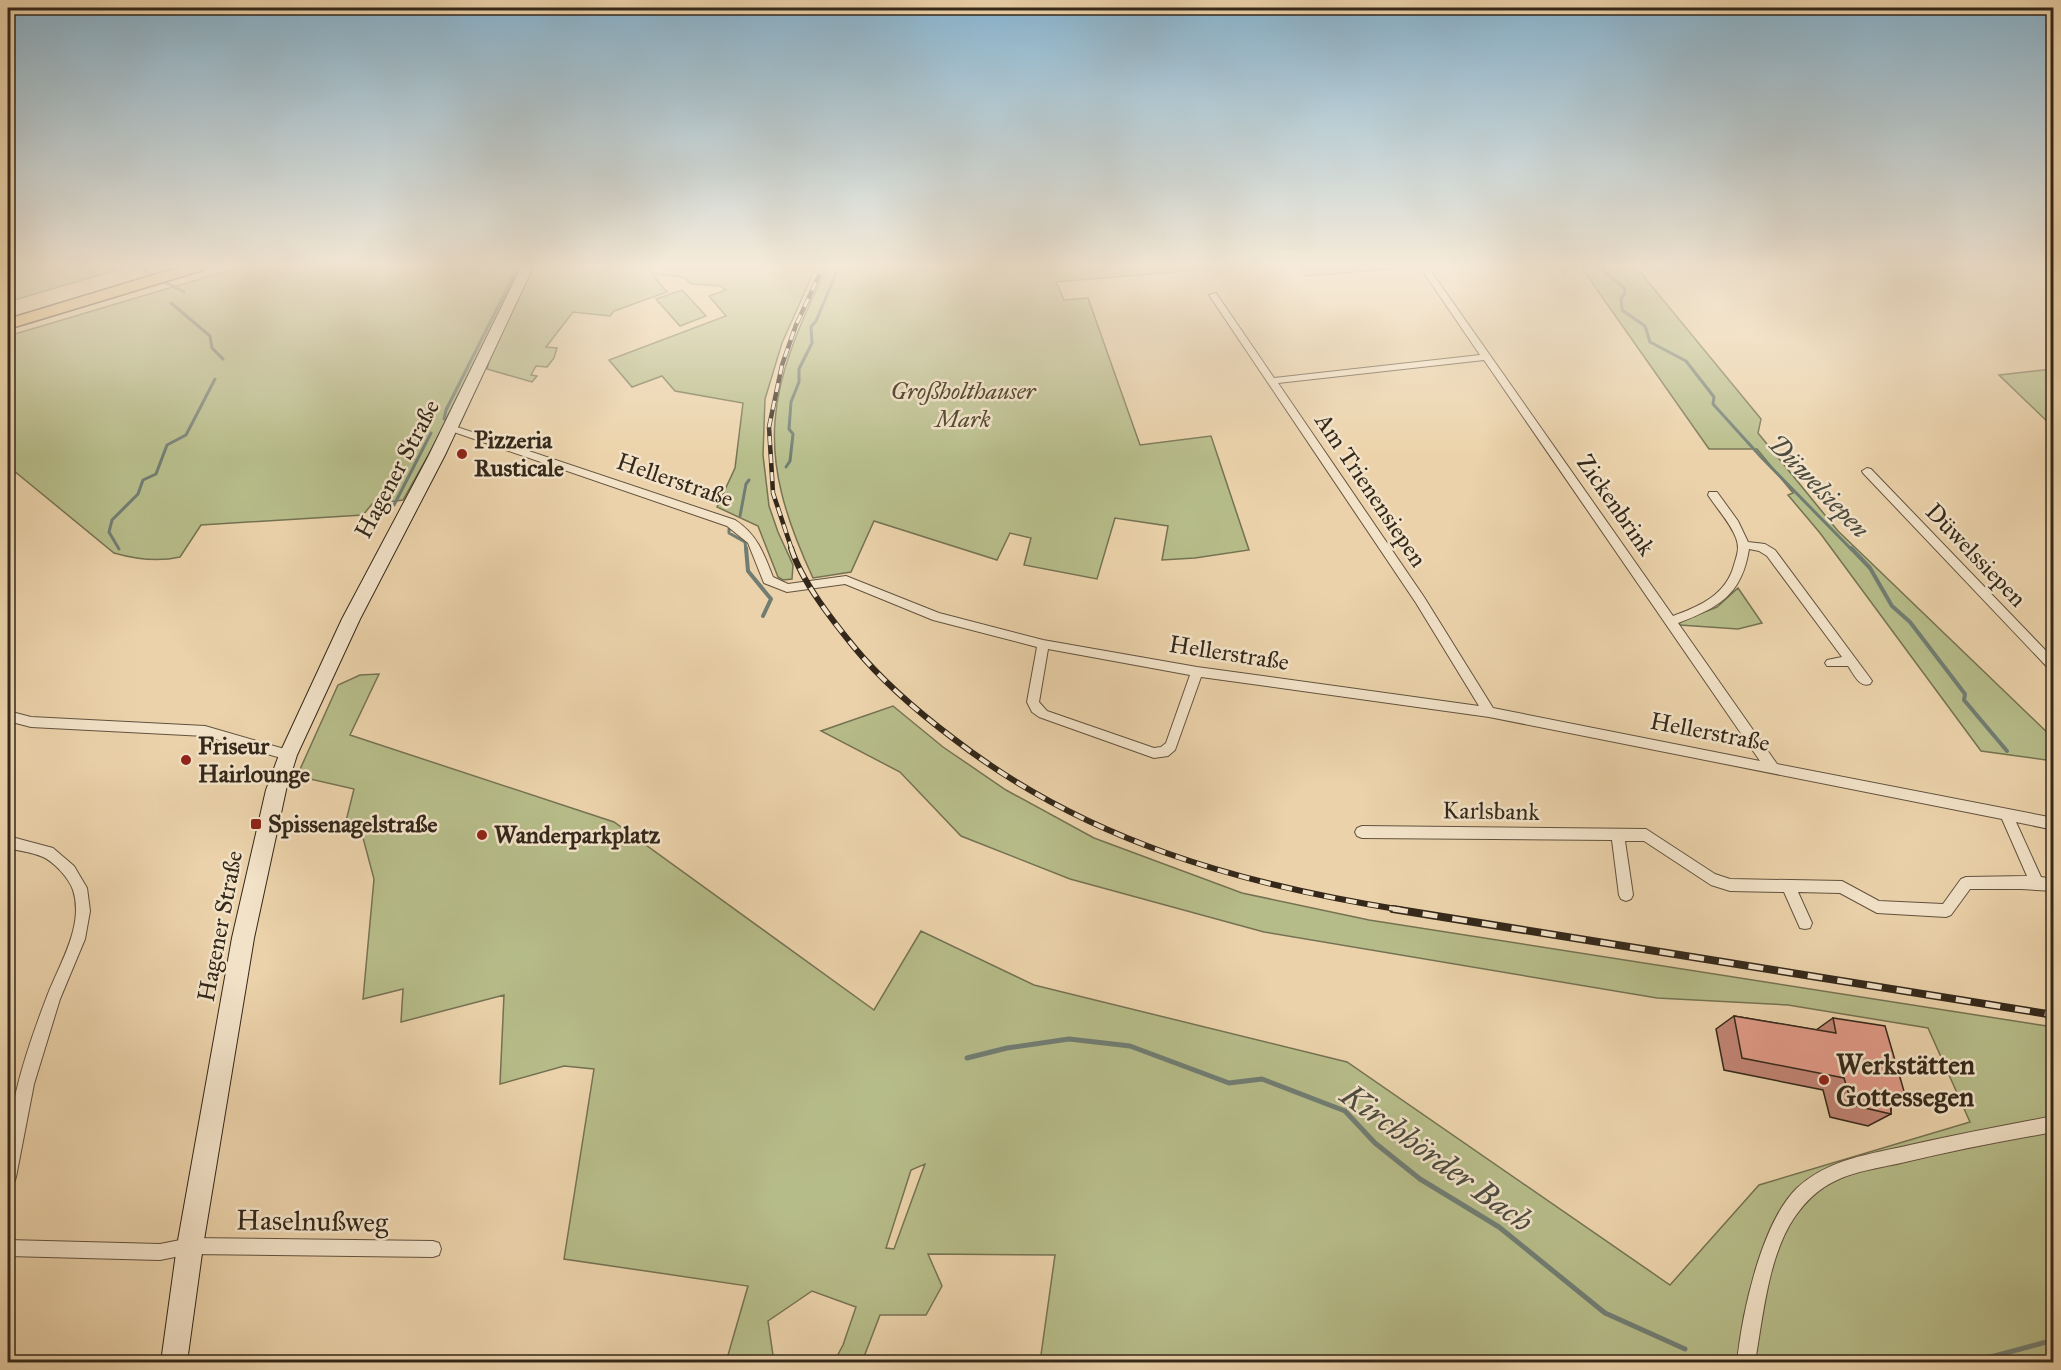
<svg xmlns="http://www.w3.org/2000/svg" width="2061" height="1370" font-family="'IM FELL Great Primer',serif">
<rect width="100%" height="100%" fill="#ebd2aa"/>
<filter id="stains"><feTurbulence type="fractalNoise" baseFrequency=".00333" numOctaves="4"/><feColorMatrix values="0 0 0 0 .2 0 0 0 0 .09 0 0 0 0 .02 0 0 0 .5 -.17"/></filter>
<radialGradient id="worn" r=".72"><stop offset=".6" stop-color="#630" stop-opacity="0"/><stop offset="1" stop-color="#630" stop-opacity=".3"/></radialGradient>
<path fill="#b6bc89" stroke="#757252" stroke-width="1.5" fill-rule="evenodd" d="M 8,267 L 126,267 L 8,302 Z
M 240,267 L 520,267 L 452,413 L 403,500 L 372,504 L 363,515 L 201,525 L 180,557 C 159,562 135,559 114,553 L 8,466 L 8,336 Z
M 527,267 L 816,267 L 782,343 L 765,399 L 763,455 L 769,506 L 778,532 L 793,565 L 792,579 L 783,580 L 778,577 L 758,526 L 717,507 L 735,468 L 743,403 L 675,391 L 662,376 L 632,387 L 609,360 L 726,316 L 709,296 L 726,290 L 720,286 L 691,284 L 684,277 L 652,274 L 667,292 L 614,311 L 610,316 L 573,312 L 546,347 L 557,348 L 554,358 L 547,367 L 536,366 L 531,375 L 537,376 L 532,382 L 487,369 L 500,321 Z
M 827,267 L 1233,267 L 1056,282 L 1064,300 L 1088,298 L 1140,445 L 1211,436 L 1249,550 L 1195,558 L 1162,560 L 1168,526 L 1115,518 L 1097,579 L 1024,565 L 1031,538 L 1010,533 L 997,560 L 874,521 L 851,572 L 813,578 C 753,449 767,391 827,267 Z
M 1301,267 L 1414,267 L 1306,276 Z
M 1581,267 L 1636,267 L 1761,419 L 1758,433 L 1838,531 L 2053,738 L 2053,761 L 1981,751 L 1820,533 L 1788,495 L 1793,493 L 1757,449 L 1709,449 Z
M 682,290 L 706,316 L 680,326 L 656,299 Z
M 2053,369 L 2054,369 L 2053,427 L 1999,375 Z
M 1738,588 L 1762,623 L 1738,629 L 1680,625 L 1679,622 L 1717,607 Z
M 379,674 L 350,735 L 614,822 L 874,1010 L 921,931 L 1034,985 L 1347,1062 L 1670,1285 L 1759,1185 L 1970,1122 L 1928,1028 L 1788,1005 L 1657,998 L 1264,932 L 1070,879 L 961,836 L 900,772 L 821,731 L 893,706 L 943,747 L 1006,790 L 1094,838 L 1242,893 L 1369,920 L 2053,1027 L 2053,1362 L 1040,1362 L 1055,1255 L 928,1254 L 942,1286 L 926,1315 L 880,1315 L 862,1362 L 834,1362 L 843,1345 L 856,1307 L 812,1291 L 768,1321 L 774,1362 L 726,1362 L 748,1286 L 564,1259 L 594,1069 L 564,1066 L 500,1084 L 504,995 L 401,1022 L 403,989 L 363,999 L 374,879 L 358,819 L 346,821 L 354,789 L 297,776 L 338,685 L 360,675 ZM 925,1164 L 894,1249 L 886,1248 L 911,1170 Z"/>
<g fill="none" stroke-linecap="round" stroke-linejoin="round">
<path stroke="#717d73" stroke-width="3" d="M 138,267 L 156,277
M 1599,267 L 1625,289 L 1625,294 L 1621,298 L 1622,310 L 1645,326 L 1650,342 L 1686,361 L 1714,397 L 1713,404 L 1761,457 L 1852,550
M 163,281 L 184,292
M 171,303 L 210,336 L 212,348 L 223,359
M 444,419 L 446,410 L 518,267
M 786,467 L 790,461 L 793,434 L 789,429 L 791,402 L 799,382 L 799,369 L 812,343 L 811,327 L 816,321 L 839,267
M 394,505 L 431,433
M 740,516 L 746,484 L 749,480
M 729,529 L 729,533 L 745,542 L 746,550
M 119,549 L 109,532 L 112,520 L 138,494 L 143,480 L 156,474 L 167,445 L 186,435 L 215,379"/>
<path stroke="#717d73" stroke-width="4" d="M 746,548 L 748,571 L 771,599 L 763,616
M 1851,548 L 1870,568 L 1892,606 L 1910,622 L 1965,694 L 1964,700 L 2007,751"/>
<path stroke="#717d73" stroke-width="5" d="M 967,1058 L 1007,1048 L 1069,1039 L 1130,1046 L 1229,1083 L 1262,1079 L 1345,1111 L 1375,1143 L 1420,1179 L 1499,1227 L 1605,1313 L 1685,1349
M 1972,1362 L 2054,1340"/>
<defs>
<path id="minor" d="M 1420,267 L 1428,267 L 1673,616 C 1700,606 1726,595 1734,565 C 1737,555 1740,548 1736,538 C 1730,522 1717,509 1708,495 L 1709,492 L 1717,492 L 1738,521 L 1748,542 L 1765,544 L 1775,550 L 1870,678 L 1872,681 L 1870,684 C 1859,688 1854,674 1848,666 L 1827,666 L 1825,663 L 1827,660 L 1842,657 L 1767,556 L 1759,551 L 1749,549 C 1742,595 1718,608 1678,623 L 1777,764 L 2054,818 L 2054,830 L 2016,822 L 2041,877 L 2054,879 L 2054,891 L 2021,889 L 1970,889 L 1951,915 L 1946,917 L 1877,913 L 1840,893 L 1798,892 L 1812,923 L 1810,928 L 1805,929 L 1800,928 L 1784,892 L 1730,891 L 1711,885 L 1644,841 L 1625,841 L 1633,895 L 1631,899 L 1626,901 L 1621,899 L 1619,895 L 1612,840 L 1362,838 L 1357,836 L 1355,832 L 1357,828 L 1362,826 L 1646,829 L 1715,874 L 1730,879 L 1842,881 L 1879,901 L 1943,904 L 1961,879 L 1966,877 L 2027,876 L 2002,819 L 1489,717 L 1201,677 L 1175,750 L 1168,756 L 1154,758 L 1039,717 L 1032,712 L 1027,702 L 1037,647 L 933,620 L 845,584 L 787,592 L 764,583 L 748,543 L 727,526 L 448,430 L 446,428 L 448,426 L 454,426 L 735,520 C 757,534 764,554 773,577 L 788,584 L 846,576 L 939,613 L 1043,640 L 1197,667 L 1479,706 L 1416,603 L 1209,295 L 1216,293 L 1274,378 L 1480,355 ZM 1484,360 L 1760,761 L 1493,708 L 1424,597 L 1278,383 ZM 1048,649 L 1190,675 L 1166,743 L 1161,747 L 1154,748 L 1047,711 L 1039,702 Z
M 1867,468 L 1871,469 L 2054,659 L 2054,671 L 2050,670 L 1863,473 L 1862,471 Z
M 8,711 L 31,717 L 205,726 L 288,750 L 292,751 L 294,755 L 292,759 L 288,760 L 205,736 L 31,727 L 8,721 Z
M 8,836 L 53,848 L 74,866 L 87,888 L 90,911 L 85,939 L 60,999 L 34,1084 L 16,1177 L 14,1183 L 8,1185 C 1,1125 25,1054 46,999 C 58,966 85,926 73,890 C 69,878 54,862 43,857 C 32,852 19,851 8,848 Z
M 2054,1116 L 2054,1132 C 2002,1141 1951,1151 1901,1163 C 1879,1168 1855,1171 1835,1181 C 1818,1189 1805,1202 1794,1218 C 1768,1257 1763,1317 1755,1362 L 1737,1362 C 1742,1314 1761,1223 1797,1188 C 1828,1159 1871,1154 1910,1145 C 1958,1134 2006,1125 2054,1116 Z
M 190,1238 L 433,1241 L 439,1243 L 441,1249 L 439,1255 L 433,1257 L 190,1254 L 160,1260 L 8,1256 L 8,1240 L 160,1244 Z"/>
<path id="secondary" d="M 521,267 L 533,267 L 445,455 L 360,619 L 297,755 L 286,790 L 254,938 L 203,1246 L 187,1362 L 161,1362 L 177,1246 L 232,938 L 266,790 L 279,755 L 342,619 L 429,455 Z"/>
<path id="motorway" d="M 180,267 L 205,267 L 203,270 L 8,329 L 8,319 Z"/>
</defs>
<use href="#minor" stroke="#62523e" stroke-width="2"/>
<use href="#secondary" stroke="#34281a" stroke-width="2"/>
<use href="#motorway" stroke="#34281a" stroke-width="3"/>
<use href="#minor" fill="#f2e2c8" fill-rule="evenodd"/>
<use href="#secondary" fill="#f2e2c8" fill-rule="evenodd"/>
<use href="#motorway" fill="#e6b975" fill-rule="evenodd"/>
<defs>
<path id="rail-far2" d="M 792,550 L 773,493 L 769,427 L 782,365 L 796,325 L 823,267"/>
<path id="rail-far1" d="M 791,548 C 802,582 832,620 854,647 C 883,682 918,712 954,739 C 1086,841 1239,884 1402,910"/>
<path id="rail" d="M 1393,909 L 2054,1015"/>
</defs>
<use href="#rail-far2" stroke="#34281a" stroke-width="4.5"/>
<use href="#rail-far1" stroke="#34281a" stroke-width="6"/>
<use href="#rail" stroke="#34281a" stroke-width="8"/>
<use href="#rail-far2" stroke="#f2e2c8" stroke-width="3" stroke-dasharray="9" stroke-linecap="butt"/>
<use href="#rail-far1" stroke="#f2e2c8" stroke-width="4" stroke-dasharray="11" stroke-linecap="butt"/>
<use href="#rail" stroke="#f2e2c8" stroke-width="5" stroke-dasharray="15" stroke-linecap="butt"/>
</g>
<path fill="#c28474" stroke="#34281a" stroke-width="1.5" d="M 1734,1016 L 1816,1030 L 1833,1018 L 1906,1098 L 1891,1106 L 1891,1114 L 1868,1126 L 1830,1117 L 1823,1090 L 1724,1070 L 1716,1029 Z"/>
<path fill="#e19987" stroke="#34281a" stroke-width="1.5" d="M 1734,1016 L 1836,1033 L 1833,1018 L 1885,1026 L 1906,1098 L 1890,1095 L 1891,1114 L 1852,1105 L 1844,1078 L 1742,1058 Z"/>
<linearGradient id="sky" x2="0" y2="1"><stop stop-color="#88b5d1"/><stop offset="0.58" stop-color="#f6ebd9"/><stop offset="1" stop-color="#f6ebd9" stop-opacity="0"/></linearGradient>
<rect width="2061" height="459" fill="url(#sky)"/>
<g fill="#8f2418" stroke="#f2e2c8" stroke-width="2">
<circle cx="462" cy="454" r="6"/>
<circle cx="186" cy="760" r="6"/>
<rect x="250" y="818" width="12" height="12" rx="3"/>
<circle cx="482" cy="835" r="6"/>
<circle cx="1824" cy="1080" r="6"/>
</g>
<g text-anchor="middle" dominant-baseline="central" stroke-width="5" stroke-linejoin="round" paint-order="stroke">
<g font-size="24" font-style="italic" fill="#544d36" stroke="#f2e2c8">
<text x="963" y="391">Großholthauser<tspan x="963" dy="28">Mark</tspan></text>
</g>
<g font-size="24" font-weight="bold" fill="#34281a" stroke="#f2e2c8" text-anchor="start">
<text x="474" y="440">Pizzeria<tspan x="474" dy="28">Rusticale</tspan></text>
<text x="198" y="746">Friseur<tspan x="198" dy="28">Hairlounge</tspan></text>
<text x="268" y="824">Spissenagelstraße</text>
<text x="494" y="835">Wanderparkplatz</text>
</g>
<g font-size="24" fill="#34281a" stroke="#f2e2c8">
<text transform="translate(397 469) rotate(-62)">Hagener Straße</text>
<text transform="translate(675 480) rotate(19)">Hellerstraße</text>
<text transform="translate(1371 490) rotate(56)">Am Trienensiepen</text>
<text transform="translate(1616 505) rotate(55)">Zickenbrink</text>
<text transform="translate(1976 555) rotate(46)">Düwelssiepen</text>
<text transform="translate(1229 653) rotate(9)">Hellerstraße</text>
<text transform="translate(1710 732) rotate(11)">Hellerstraße</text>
<text transform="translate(1491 811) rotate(1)">Karlsbank</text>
<text transform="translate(220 926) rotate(-79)">Hagener Straße</text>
</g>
<g font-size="26" font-style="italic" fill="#4d4c3f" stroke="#f2e2c8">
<text transform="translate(1819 486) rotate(46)">Düwelsiepen</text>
</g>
<g font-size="28" font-weight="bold" fill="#34281a" stroke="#f2e2c8" text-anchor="start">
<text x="1836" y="1064">Werkstätten<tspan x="1836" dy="32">Gottessegen</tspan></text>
</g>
<g font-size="28" fill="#34281a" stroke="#f2e2c8">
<text transform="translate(312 1221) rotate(1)">Haselnußweg</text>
</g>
<g font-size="32" font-style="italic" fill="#4d4c3f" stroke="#f2e2c8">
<text transform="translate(1437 1158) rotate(36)">Kirchhörder Bach</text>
</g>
</g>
<rect width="2061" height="1370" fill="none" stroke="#ebd2aa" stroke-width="30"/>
<rect x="9" y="9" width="2043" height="1352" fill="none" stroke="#34281a" stroke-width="3"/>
<rect x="15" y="15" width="2031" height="1340" fill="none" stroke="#34281a" stroke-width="1.5"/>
<rect width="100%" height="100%" filter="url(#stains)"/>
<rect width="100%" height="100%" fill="url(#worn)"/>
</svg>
